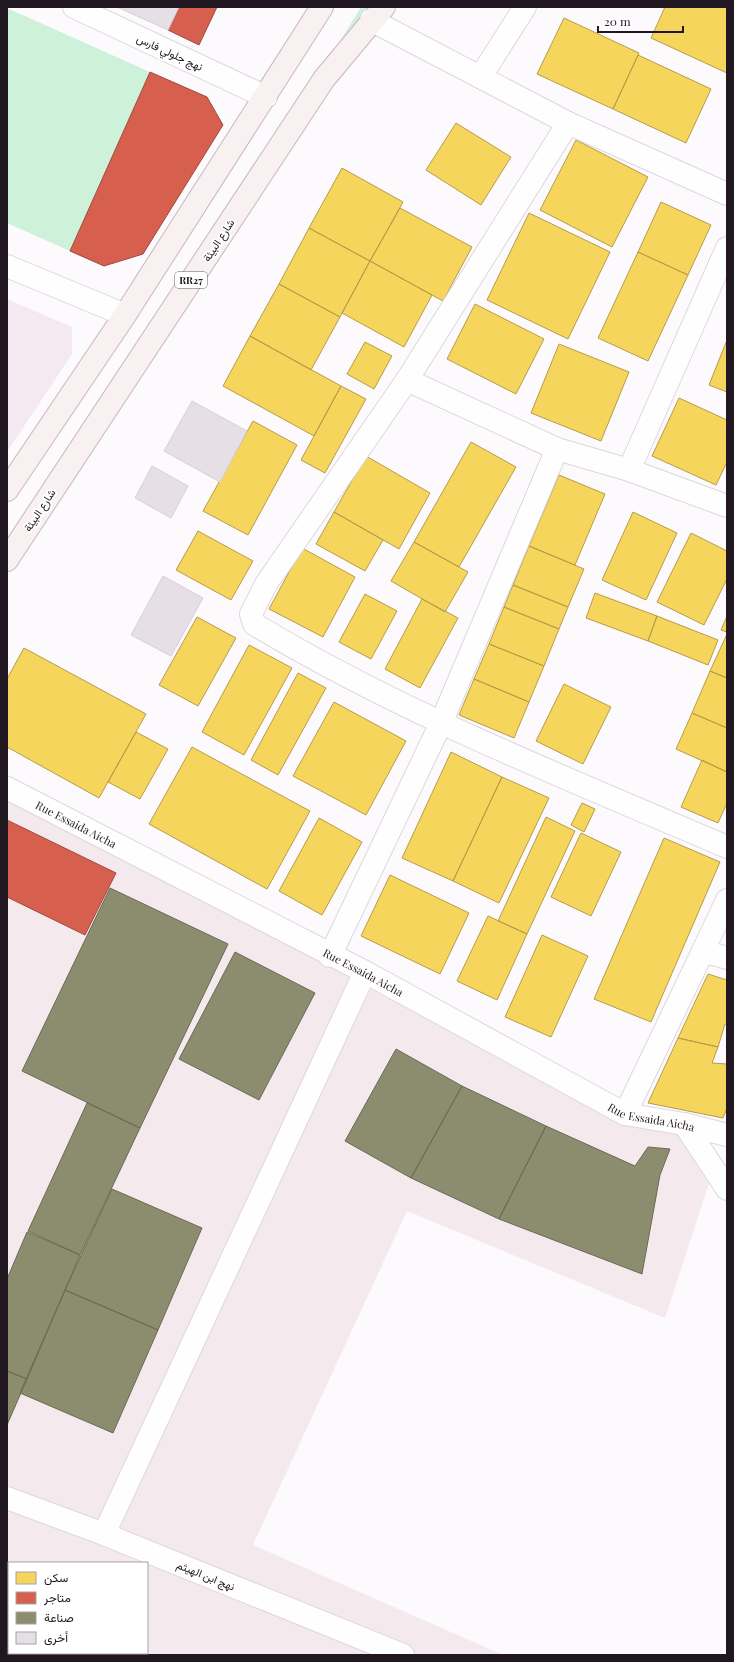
<svg xmlns="http://www.w3.org/2000/svg" width="734" height="1662" font-family="'Playfair Display',Vazirmatn,serif">
<rect width="100%" height="100%" fill="#fdfafd"/>
<path fill="#f4e9ec" fill-rule="evenodd" d="M 7,786 L 718,1156 L 665,1318 L 407,1211 L 253,1545 L 503,1655 L 7,1655 ZM 9,1563 L 147,1563 L 147,1653 L 9,1653 Z"/>
<path fill="#f4e9f0" d="M 7,299 L 72,327 L 72,354 L 7,452 Z"/>
<path fill="#cef1da" d="M 361,7 L 371,7 L 337,46 Z
M 7,8 L 150,72 L 70,251 L 7,223 Z"/>
<path fill="#f6d55c" stroke="#b69c4a" d="M 665,7 L 727,7 L 727,73 L 651,38 Z
M 564,18 L 639,53 L 613,109 L 537,74 Z
M 638,55 L 711,89 L 686,143 L 613,109 Z
M 456,123 L 511,157 L 481,205 L 426,170 Z
M 576,140 L 648,177 L 612,247 L 540,210 Z
M 342,168 L 403,202 L 370,261 L 309,228 Z
M 661,202 L 711,225 L 688,275 L 638,252 Z
M 400,208 L 472,247 L 443,301 L 370,261 Z
M 529,213 L 610,252 L 568,339 L 487,300 Z
M 309,228 L 370,261 L 340,317 L 279,284 Z
M 638,252 L 688,275 L 648,361 L 598,338 Z
M 370,261 L 432,295 L 404,347 L 342,313 Z
M 279,284 L 340,317 L 311,370 L 250,336 Z
M 475,304 L 544,339 L 516,394 L 447,359 Z
M 250,336 L 341,386 L 314,436 L 223,386 Z
M 727,340 L 727,392 L 709,385 Z
M 365,342 L 392,356 L 374,389 L 347,374 Z
M 559,344 L 629,372 L 601,441 L 531,413 Z
M 341,386 L 366,399 L 325,473 L 301,460 Z
M 679,398 L 727,420 L 727,462 L 716,485 L 652,456 Z
M 253,421 L 297,445 L 248,535 L 203,511 Z
M 471,442 L 516,467 L 459,567 L 414,542 Z
M 366,456 L 430,493 L 399,549 L 334,512 Z
M 559,475 L 605,494 L 575,565 L 529,546 Z
M 334,512 L 383,540 L 365,571 L 316,544 Z
M 633,512 L 677,533 L 646,600 L 602,580 Z
M 198,531 L 253,561 L 231,600 L 176,570 Z
M 691,533 L 727,551 L 727,579 L 704,625 L 657,602 Z
M 414,542 L 468,572 L 445,612 L 391,581 Z
M 529,546 L 584,569 L 568,607 L 513,585 Z
M 302,548 L 355,577 L 323,637 L 269,609 Z
M 513,585 L 568,607 L 559,629 L 504,607 Z
M 595,593 L 657,616 L 648,641 L 586,618 Z
M 365,594 L 397,611 L 371,659 L 339,642 Z
M 422,599 L 458,618 L 420,688 L 385,669 Z
M 504,607 L 559,629 L 544,666 L 489,644 Z
M 657,616 L 718,640 L 708,665 L 648,641 Z
M 727,616 L 727,632 L 721,630 Z
M 197,617 L 236,638 L 198,706 L 159,685 Z
M 727,634 L 727,678 L 710,671 Z
M 489,644 L 544,666 L 529,702 L 474,679 Z
M 249,645 L 292,668 L 244,755 L 202,732 Z
M 24,648 L 146,714 L 99,798 L 7,747 L 7,679 Z
M 710,671 L 727,678 L 727,728 L 692,713 Z
M 298,673 L 326,688 L 278,775 L 251,760 Z
M 474,679 L 529,702 L 514,738 L 459,715 Z
M 564,684 L 611,707 L 583,764 L 536,741 Z
M 334,702 L 406,741 L 366,815 L 293,776 Z
M 692,713 L 727,728 L 727,772 L 676,749 Z
M 136,732 L 168,749 L 140,799 L 108,782 Z
M 192,747 L 310,811 L 267,889 L 149,824 Z
M 451,752 L 502,777 L 453,881 L 402,858 Z
M 702,760 L 727,772 L 727,803 L 718,823 L 681,807 Z
M 502,777 L 549,798 L 499,903 L 453,881 Z
M 582,803 L 595,809 L 584,832 L 571,825 Z
M 546,817 L 575,831 L 527,934 L 498,921 Z
M 319,818 L 362,842 L 322,915 L 279,891 Z
M 581,833 L 621,852 L 591,916 L 551,897 Z
M 664,838 L 720,862 L 651,1022 L 594,999 Z
M 390,875 L 469,913 L 440,974 L 361,936 Z
M 488,916 L 527,934 L 497,1000 L 457,981 Z
M 542,935 L 588,956 L 551,1037 L 505,1017 Z
M 708,974 L 727,980 L 727,1025 L 725,1024 L 718,1047 L 678,1038 Z
M 678,1038 L 718,1047 L 712,1063 L 727,1064 L 727,1108 L 723,1118 L 648,1103 Z"/>
<path fill="#d6604d" stroke="#9f4a40" d="M 179,7 L 217,7 L 199,45 L 168,30 Z
M 150,72 L 207,97 L 223,125 L 143,254 L 104,266 L 70,251 Z
M 7,820 L 116,873 L 85,935 L 7,897 Z"/>
<path fill="#8c8c6e" stroke="#6c6957" d="M 110,888 L 228,944 L 140,1128 L 22,1071 Z
M 235,952 L 315,993 L 259,1100 L 179,1059 Z
M 396,1049 L 462,1086 L 411,1178 L 345,1141 Z
M 462,1086 L 546,1126 L 499,1219 L 411,1178 Z
M 87,1103 L 140,1128 L 80,1255 L 28,1231 Z
M 546,1126 L 635,1166 L 648,1147 L 670,1149 L 660,1175 L 642,1274 L 499,1219 Z
M 112,1189 L 202,1228 L 158,1330 L 65,1290 Z
M 27,1232 L 80,1255 L 27,1379 L 7,1371 L 7,1279 Z
M 65,1290 L 158,1330 L 113,1433 L 20,1393 Z
M 7,1371 L 27,1379 L 7,1425 Z
M 9,1637 L 9,1653 L 117,1653 L 116,1655 L 7,1655 L 7,1642 Z"/>
<path fill="#e6e0e6" stroke="#d6d0d6" d="M 117,7 L 179,7 L 168,30 Z
M 192,401 L 247,431 L 220,482 L 164,451 Z
M 152,466 L 188,486 L 171,518 L 135,498 Z
M 163,576 L 203,598 L 171,656 L 131,635 Z"/>
<g fill="none" stroke-linecap="round" stroke-linejoin="round">
<defs>
<g id="minor">
<path d="M 74,7 L 266,97"/>
<path d="M 371,20 L 568,123 L 727,194"/>
<path d="M 481,76 L 525,7"/>
<path d="M 568,123 L 407,380 L 266,584 L 251,614 L 254,624 C 403,714 567,778 727,847"/>
<path d="M 7,266 L 125,315"/>
<path d="M 407,380 L 557,449 L 629,470 L 727,506"/>
<path d="M 629,470 L 727,248"/>
<path id="s1" d="M 7,788 L 365,972 L 625,1114 L 684,1124 L 727,1135"/>
<path d="M 727,900 L 703,951 L 727,958"/>
<path d="M 330,956 L 441,723 L 557,449"/>
<path d="M 625,1114 L 703,951"/>
<path d="M 684,1124 L 727,1189"/>
<path d="M 7,1498 L 104,1534 L 403,1655"/>
<path d="M 104,1534 L 365,972"/>
</g>
<path id="primary" d="M 7,490 L 125,315 L 322,7
M 7,560 L 324,79 L 384,7"/>
</defs>
<use href="#minor" stroke="#ddd7dd" stroke-width="24"/>
<use href="#primary" stroke="#c7b7bb" stroke-width="24"/>
<use href="#minor" stroke="#fffeff" stroke-width="22"/>
<use href="#primary" stroke="#f8f0f1" stroke-width="22"/>
</g>
<g text-anchor="middle" dominant-baseline="central" stroke-width="4" stroke-linejoin="round" paint-order="stroke">
<rect fill="#fff" stroke="#635d63" stroke-width="1" x="175" y="272" width="32" height="16" rx="3"/>
<g font-size="10" font-weight="bold" fill="#201720">
<text x="191" y="280">RR27</text>
</g>
<g font-size="11" fill="#201720" stroke="#fff">
<text transform="translate(170 52) rotate(25)">نهج جلولي فارس</text>
<text transform="translate(218 240) rotate(-57)">شارع البيئة</text>
<text transform="translate(39 510) rotate(-57)">شارع البيئة</text>
<text stroke="none"><textPath href="#s1" startOffset="78">Rue Essaida Aicha</textPath></text>
<text stroke="none"><textPath href="#s1" startOffset="401">Rue Essaida Aicha</textPath></text>
<text stroke="none"><textPath href="#s1" startOffset="725">Rue Essaida Aicha</textPath></text>
<text transform="translate(206 1575) rotate(22)">نهج ابن الهيثم</text>
</g>
</g>
<rect width="734" height="1662" fill="none" stroke="#201720" stroke-width="16"/>
<rect x="8" y="1562" width="140" height="92" fill="#ffffff" stroke="#a6a2a6"/>
<rect x="16" y="1572" width="20" height="12" fill="#f6d55c" stroke="#a6a2a6"/>
<text x="44" y="1582" font-size="12" fill="#201720">سكن</text>
<rect x="16" y="1592" width="20" height="12" fill="#d6604d" stroke="#a6a2a6"/>
<text x="44" y="1602" font-size="12" fill="#201720">متاجر</text>
<rect x="16" y="1612" width="20" height="12" fill="#8c8c6e" stroke="#a6a2a6"/>
<text x="44" y="1622" font-size="12" fill="#201720">صناعة</text>
<rect x="16" y="1632" width="20" height="12" fill="#e6e0e6" stroke="#a6a2a6"/>
<text x="44" y="1642" font-size="12" fill="#201720">أخرى</text>
<path d="M598 26v6h85v-6" fill="none" stroke="#201720" stroke-width="2"/>
<text x="604" y="26" font-size="12" fill="#201720" stroke="#ffffff" stroke-width="3" paint-order="stroke">20 m</text>
</svg>
